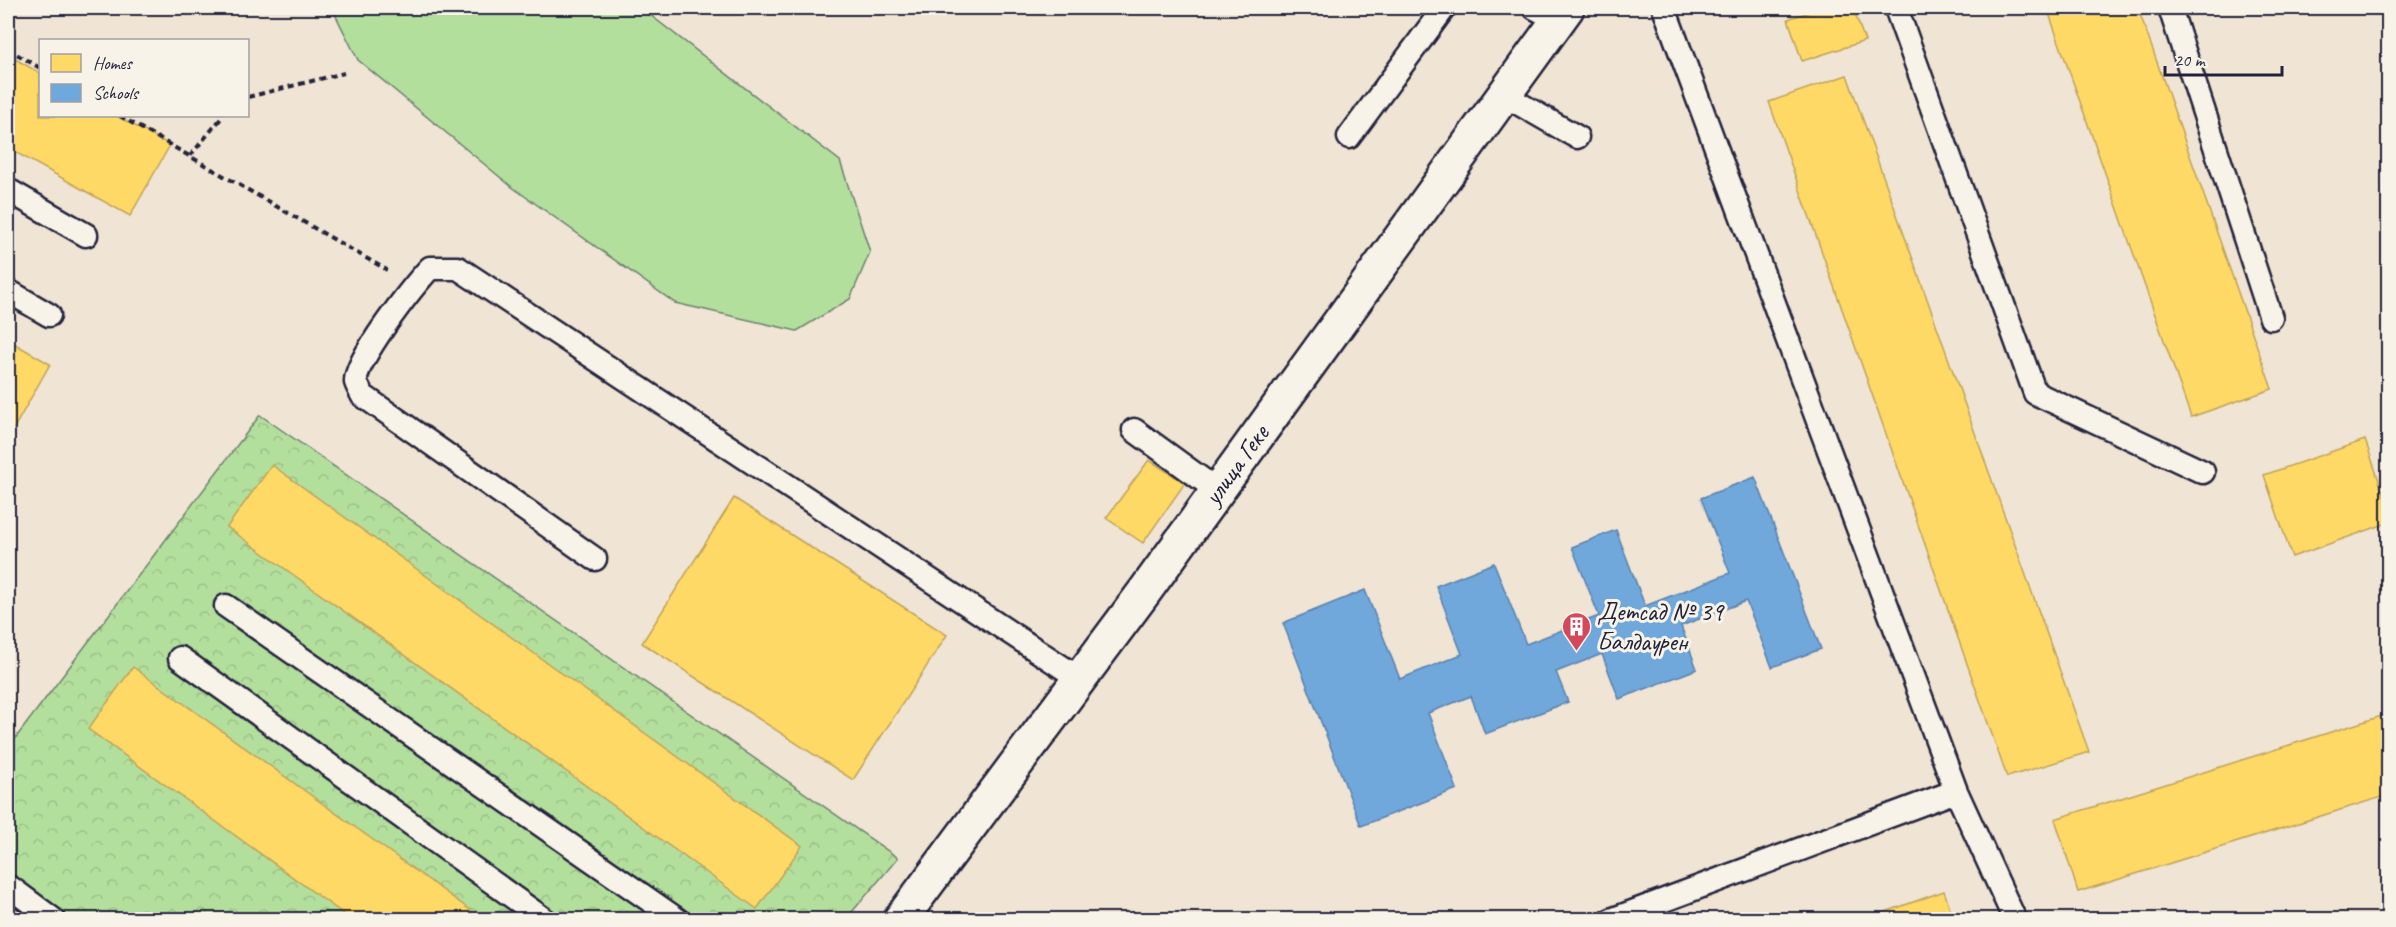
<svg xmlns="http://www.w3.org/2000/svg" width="2396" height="927" font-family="Caveat,sans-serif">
<defs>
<pattern id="forest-crowns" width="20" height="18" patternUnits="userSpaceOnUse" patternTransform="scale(1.5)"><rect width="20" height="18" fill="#b3df9d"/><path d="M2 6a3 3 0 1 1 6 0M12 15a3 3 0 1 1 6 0" fill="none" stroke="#9abf88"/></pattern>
</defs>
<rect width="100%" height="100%" fill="#f0e4d4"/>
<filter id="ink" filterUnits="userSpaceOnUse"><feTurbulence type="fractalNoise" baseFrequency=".0167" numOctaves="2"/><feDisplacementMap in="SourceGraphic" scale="12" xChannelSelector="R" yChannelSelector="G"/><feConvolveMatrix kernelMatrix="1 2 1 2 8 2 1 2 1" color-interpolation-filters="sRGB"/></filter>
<g filter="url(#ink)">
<path fill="#b3df9d" stroke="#6a806c" stroke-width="1.5" d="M 332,8 L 641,8 L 840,161 L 870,252 L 850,299 L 797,331 L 675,303 L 512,187 L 358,60 Z"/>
<path fill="url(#forest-crowns)" stroke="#6a806c" stroke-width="1.5" d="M 260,415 L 898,858 L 846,919 L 8,919 L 8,748 Z"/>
<path fill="#ffd966" stroke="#bda259" stroke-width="1.5" d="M 1821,8 L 1853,8 L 1865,41 L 1802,61 L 1788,19 Z
M 2047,8 L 2138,8 L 2272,389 L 2191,417 Z
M 8,55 L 40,73 L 40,116 L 117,116 L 170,145 L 130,216 L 8,148 Z
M 1847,75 L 2089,752 L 2007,777 L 1769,102 Z
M 8,340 L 50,364 L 10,435 L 8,433 Z
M 2365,440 L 2388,507 L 2388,523 L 2292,557 L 2264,475 Z
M 1149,460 L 1185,483 L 1143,543 L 1106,518 Z
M 272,465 L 802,846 L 757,909 L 227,527 Z
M 734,498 L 947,635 L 853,780 L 642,643 Z
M 133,667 L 484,920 L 352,920 L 88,729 Z
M 2388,714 L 2388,795 L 2078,892 L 2055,819 Z
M 1944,891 L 1954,920 L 1863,920 Z"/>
<path fill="#6fa8dc" stroke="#5880ac" stroke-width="1.5" d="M 1755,477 L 1821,649 L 1772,667 L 1746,601 L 1681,626 L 1697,669 L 1619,699 L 1602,654 L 1556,672 L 1568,702 L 1485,734 L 1471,696 L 1428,713 L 1457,789 L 1361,826 L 1283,623 L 1365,590 L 1400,679 L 1462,654 L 1436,586 L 1494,563 L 1526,644 L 1599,616 L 1572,547 L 1616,530 L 1645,606 L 1730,573 L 1701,498 Z"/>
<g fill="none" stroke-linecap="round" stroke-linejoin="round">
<defs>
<path id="lane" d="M 1535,8 L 1558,20
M 1664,8 L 1956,791 L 2015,920
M 1896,8 L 2035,393 L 2203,472
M 2170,8 L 2271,318
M 1504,95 L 1577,137
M 1349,137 L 1444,8
M 8,190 L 86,235
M 8,291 L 49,315
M 1134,430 L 1218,491
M 595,559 L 362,395 C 361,392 357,386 356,382 C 353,362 414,285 430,268 L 458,268 L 1080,679
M 226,606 L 678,920
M 180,658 L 545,920
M 11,888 L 54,920
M 1611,920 L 1956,791"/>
<path id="street" d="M 900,920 L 1145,591 L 1567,8"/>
</defs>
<use href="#lane" stroke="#22223b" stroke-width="27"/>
<use href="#street" stroke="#22223b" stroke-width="38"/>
<path stroke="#22223b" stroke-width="4" stroke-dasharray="6 4.5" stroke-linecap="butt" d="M 8,49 L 40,68
M 248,97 L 344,73
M 120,116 L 387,270
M 190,156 L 223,116"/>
<use href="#lane" stroke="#f7f3e8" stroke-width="22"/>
<use href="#street" stroke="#f7f3e8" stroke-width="33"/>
</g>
</g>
<defs>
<symbol id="building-pin" viewBox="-11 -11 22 30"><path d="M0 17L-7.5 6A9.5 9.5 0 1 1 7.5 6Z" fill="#d1495b" stroke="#f7f3e8"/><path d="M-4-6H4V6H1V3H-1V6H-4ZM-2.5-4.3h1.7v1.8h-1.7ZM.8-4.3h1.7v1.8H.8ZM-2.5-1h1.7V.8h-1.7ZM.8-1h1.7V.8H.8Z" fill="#fff"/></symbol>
</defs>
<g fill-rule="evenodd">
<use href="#building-pin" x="1560" y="610" width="33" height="45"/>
</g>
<g text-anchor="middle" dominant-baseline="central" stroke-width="6" stroke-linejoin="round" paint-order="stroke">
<g font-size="26" fill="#22223b" stroke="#f7f3e8">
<text transform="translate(1236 465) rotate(-54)">улица Геке</text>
</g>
<g font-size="26" fill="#22223b" stroke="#f7f3e8" text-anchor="start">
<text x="1597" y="611">Детсад № 39<tspan x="1597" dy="30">Балдаурен</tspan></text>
</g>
</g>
<rect width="2396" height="927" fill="none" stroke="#f7f3e8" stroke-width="30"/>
<rect x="15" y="15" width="2366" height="897" fill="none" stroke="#22223b" stroke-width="2" filter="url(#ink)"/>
<rect x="39" y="39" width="210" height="78" fill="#f7f3e8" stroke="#a29fa3" stroke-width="1.5"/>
<rect x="51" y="54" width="30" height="18" fill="#ffd966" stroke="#a29fa3" stroke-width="1.5"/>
<text x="93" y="69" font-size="18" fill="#22223b">Homes</text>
<rect x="51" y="84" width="30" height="18" fill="#6fa8dc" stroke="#a29fa3" stroke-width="1.5"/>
<text x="93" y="99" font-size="18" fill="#22223b">Schools</text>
<path d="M2165 66v9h117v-9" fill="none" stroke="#22223b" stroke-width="3"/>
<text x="2174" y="66" font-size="18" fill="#22223b" stroke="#f7f3e8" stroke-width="4.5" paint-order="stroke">20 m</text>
</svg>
